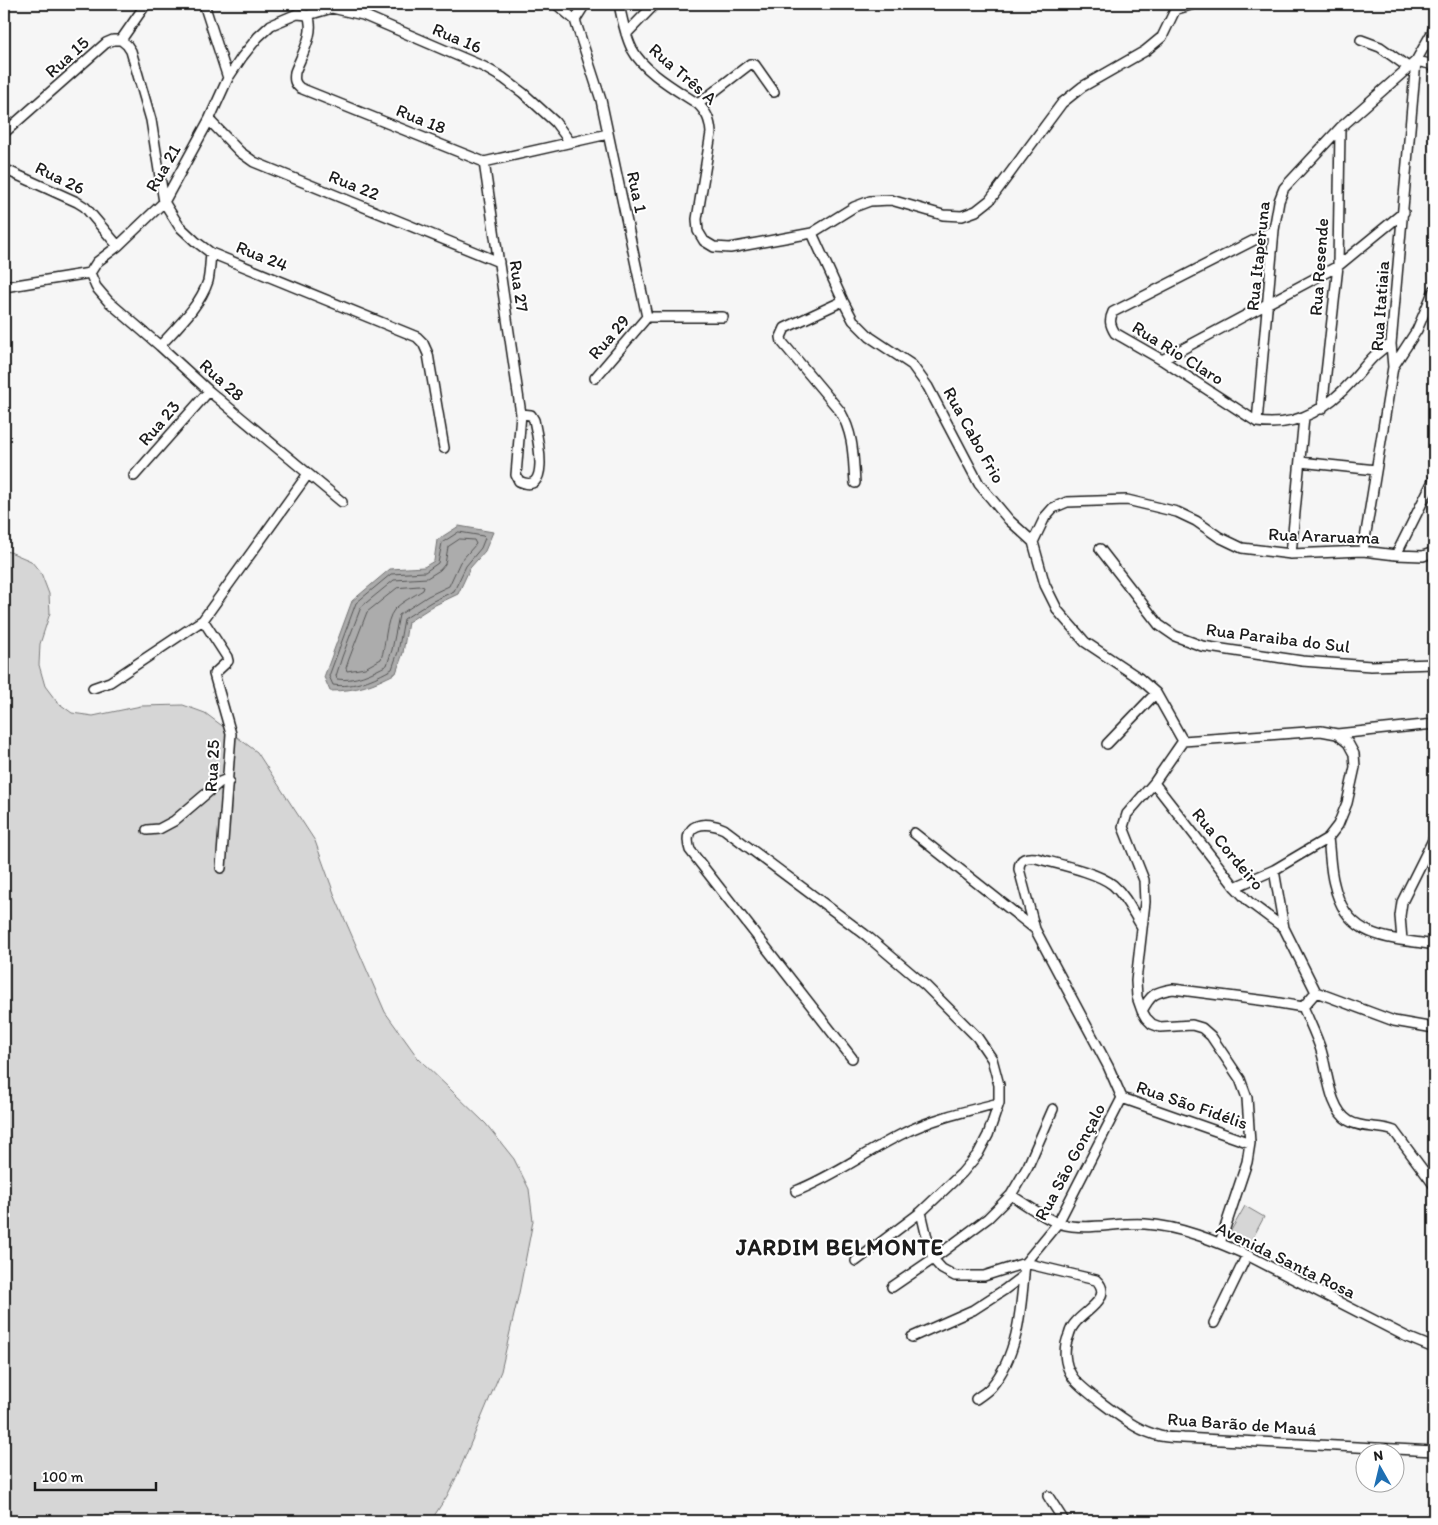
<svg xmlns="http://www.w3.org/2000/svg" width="1438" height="1525" font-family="Itim,sans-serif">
<rect width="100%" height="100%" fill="#f6f6f6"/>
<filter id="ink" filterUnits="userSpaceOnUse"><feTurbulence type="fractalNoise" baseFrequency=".02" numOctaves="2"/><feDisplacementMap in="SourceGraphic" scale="10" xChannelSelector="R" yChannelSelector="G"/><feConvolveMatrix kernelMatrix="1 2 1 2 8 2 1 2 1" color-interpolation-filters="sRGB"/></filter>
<g filter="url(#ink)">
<path fill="#d6d6d6" stroke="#797979" d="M 4,551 L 10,552 L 31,561 L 41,573 L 49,594 L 50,613 L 40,644 L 39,665 L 45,686 L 57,702 L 72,713 L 93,716 L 141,706 L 183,705 L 205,713 L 257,752 L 315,841 L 336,899 L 385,1012 L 418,1058 L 486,1124 L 514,1159 L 529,1189 L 533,1221 L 519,1293 L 501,1371 L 457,1476 L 447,1496 L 434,1516 L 429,1521 L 4,1521 Z
M 1245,1206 L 1264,1217 L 1249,1245 L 1229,1234 Z"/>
<path fill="#acacac" stroke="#727272" d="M 459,526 L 493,532 L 485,551 L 470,568 L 458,594 L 433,606 L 408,622 L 403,653 L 396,673 C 373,685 356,691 330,691 L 324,677 L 352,601 L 390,569 L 424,567 L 434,561 L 437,540 Z"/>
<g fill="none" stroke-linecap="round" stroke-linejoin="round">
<path stroke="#565656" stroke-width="1" d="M 459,532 L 483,536 L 485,538 L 481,548 L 466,566 L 454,591 L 431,602 L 404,619 L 398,652 L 392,669 C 374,679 354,688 333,685 L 329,676 L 356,603 L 391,574 L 425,572 L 438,563 L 442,543 Z
M 460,539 L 474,540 L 476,544 L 460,562 L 449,586 L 428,596 L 399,615 L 392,650 L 387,665 C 372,673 354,682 337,679 L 336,676 L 342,657 L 361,607 L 394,580 L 427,578 L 440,570 L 445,564 L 448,547 Z
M 421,586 L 424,587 L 423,590 C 414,596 401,602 394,610 C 385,621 386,646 381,659 L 365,668 L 347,671 L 346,668 L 349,659 L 367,612 L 397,588 Z"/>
<defs>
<path id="minor" d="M 204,4 L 228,78
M 556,4 L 575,20
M 585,4 L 575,20 L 601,100 L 647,317
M 619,4 C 622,19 625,35 632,49 C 644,72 677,90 698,104 C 707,113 710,120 711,133 L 697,219 L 698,231 L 704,241 L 714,247 L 730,248 L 812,233 L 854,207 L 870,201 L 891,200 L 943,215 L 962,216 L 976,211 L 990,200 L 1062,103 L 1082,87 L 1145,51 L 1162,37 L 1178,4
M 1177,9 L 1194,4
M 308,15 C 316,32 301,56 295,72 C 294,79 294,83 300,88 L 484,162 L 608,134
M 626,34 L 655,4
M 121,40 L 127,45 L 131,51 L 151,120 L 164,202 L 179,226 L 195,241 L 211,253 L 417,337 L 423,343 L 428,354 L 444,448
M 1361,40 L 1380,47 L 1408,67
M 698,104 L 750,64 L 755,65 L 774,92
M 209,120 L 240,152 L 254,162 L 499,262
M 4,133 L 106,43 L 113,40 L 121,40 L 146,4
M 484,162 L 521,414 L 516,475 L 519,481 C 552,497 537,435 534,420 L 531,415 L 521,414
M 4,169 L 77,202 L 85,207 L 118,246
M 1274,230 L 1113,312 C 1109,320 1110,325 1115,333 L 1162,360 L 1257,422 C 1296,428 1327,409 1352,381 C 1365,367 1374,352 1391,344
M 812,233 L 843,301 L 853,320 L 870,337 L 912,365 L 928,387 L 979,484 L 1009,520 L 1033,542 L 1045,585 L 1058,611 L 1085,642 L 1139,678 L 1156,693 L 1183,741
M 90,273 L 96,287 L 108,301 L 160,346 L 209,391 L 342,502
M 4,287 L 90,273 L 97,262 L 118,246 L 164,202 L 209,120 L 228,78 L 242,57 L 258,37 L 271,25 L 297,14 L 308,15 L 332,8 L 363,15 L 484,67 L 503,78 L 523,93 L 555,122 L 570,142
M 843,301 L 785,328 L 781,337 L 782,342 L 840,411 C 854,435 853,456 855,483
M 647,317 L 723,317
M 160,346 C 177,327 200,306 208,281 C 210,272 210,262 211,253
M 1162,360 L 1338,266 L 1404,212
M 1393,367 L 1417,330 L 1434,290
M 595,378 L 647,317
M 1322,409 L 1338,266 L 1340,128
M 1257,422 L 1274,230 L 1279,201 L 1284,188 L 1340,128 L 1416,61 L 1434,29
M 1300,462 L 1376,470
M 134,476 L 209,391
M 1033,542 L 1045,517 L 1053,508 L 1067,502 L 1127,500 L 1177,512 L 1196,521 L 1219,537 L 1242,548 L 1291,554 L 1363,551 L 1396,555 L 1423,556 L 1434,552
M 1100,549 L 1159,625 L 1175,636 L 1202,646 L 1302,661 L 1371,666 L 1434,664
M 1363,551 L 1393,367 L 1391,344 L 1416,61 L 1430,64 L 1434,69
M 1291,554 L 1304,417
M 1396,555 L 1434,479
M 203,620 L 227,657 L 228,661 L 214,674 L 231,734 L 221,868
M 93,688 L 110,682 L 203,620 L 308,474
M 1337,734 L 1434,724
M 1107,744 L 1156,693
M 1154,783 L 1235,887 L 1249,902 L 1284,928
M 147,830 L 159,829 L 174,821 L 220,782 L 225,780 L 229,781
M 914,833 L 1035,929
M 1274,870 L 1284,928 L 1316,992 L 1394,1021 L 1434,1028
M 1235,887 L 1274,870 L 1328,838
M 1402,940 L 1400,916 L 1402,902 L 1434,838
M 1303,1007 C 1309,1020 1315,1033 1320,1047 C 1328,1069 1328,1108 1349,1121 C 1362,1129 1380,1125 1394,1131 L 1434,1185
M 1303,1007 L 1316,992
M 1142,1011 C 1151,994 1155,992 1173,989 L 1267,1001 L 1303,1007
M 852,1058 L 690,850 C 681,823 706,820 724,829 L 867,936 L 926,986 L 977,1037 L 992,1059 L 999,1085 L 999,1103 L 988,1135 L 978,1154 L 962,1173 L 921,1212 L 856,1261
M 1122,1098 L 1108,1066 L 1035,929 L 1019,869 C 1019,858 1027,857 1036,858 C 1057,864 1097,872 1113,885 C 1126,896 1133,913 1142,927
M 1122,1098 L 1250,1143
M 796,1191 C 834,1176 864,1153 900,1135 C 931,1119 966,1111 999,1103
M 1011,1195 C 1024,1203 1047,1220 1061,1224 C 1088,1231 1117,1222 1145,1224 C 1180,1226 1215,1241 1247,1255 L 1407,1337 L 1434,1348
M 921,1212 L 928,1242 L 933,1259 L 942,1269 L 955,1276 L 984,1276 L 1025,1263 L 1096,1280 C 1114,1297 1086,1310 1076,1322 C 1073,1325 1070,1331 1069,1335 C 1063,1348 1064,1364 1072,1376 C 1078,1387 1123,1419 1135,1426 C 1142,1430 1152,1434 1160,1436 C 1168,1438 1176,1437 1183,1438 L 1434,1451
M 1220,1243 L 1247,1162 L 1250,1143 L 1247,1098 L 1240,1079 L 1211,1036 L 1202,1028 L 1192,1025 L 1160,1027 L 1152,1024 L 1146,1018 L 1142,1011 L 1137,997 L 1136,981 L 1145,902 L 1144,880 L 1123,827 L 1127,814 L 1154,783 L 1183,741 L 1321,731 L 1337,734 L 1348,743 L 1354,754 L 1355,767 L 1347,803 L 1338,825 L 1328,838 C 1330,853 1330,870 1334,884 C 1347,940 1387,937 1434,945
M 1025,1263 L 1058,1223 L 1122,1098
M 892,1287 L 933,1259 L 988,1218 L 1011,1195 L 1028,1166 L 1053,1109
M 1214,1323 L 1247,1255
M 912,1337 L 973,1310 L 1004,1290 L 1024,1275
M 976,1399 C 981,1395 987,1392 991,1387 C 1020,1353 1021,1305 1025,1263
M 1048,1496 L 1064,1521
M 1427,1521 L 1434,1514"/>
</defs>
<use href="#minor" stroke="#1c1c1c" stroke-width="12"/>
<use href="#minor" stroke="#fff" stroke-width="9"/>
</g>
</g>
<g text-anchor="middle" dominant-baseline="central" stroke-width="4" stroke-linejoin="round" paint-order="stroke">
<g font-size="18" fill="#1c1c1c" stroke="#fff">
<text transform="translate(457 38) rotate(23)">Rua 16</text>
<text transform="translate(67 57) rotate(-42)">Rua 15</text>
<text transform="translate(683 74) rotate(41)">Rua Três A</text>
<text transform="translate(421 119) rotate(22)">Rua 18</text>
<text transform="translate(163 168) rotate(-60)">Rua 21</text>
<text transform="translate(60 178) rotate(26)">Rua 26</text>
<text transform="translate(354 185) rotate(22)">Rua 22</text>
<text transform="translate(637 192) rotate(78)">Rua 1</text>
<text transform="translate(262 256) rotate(22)">Rua 24</text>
<text transform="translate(1258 256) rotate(-84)">Rua Itaperuna</text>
<text transform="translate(1319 267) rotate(-86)">Rua Resende</text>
<text transform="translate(519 286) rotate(82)">Rua 27</text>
<text transform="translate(1380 306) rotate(-86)">Rua Itatiaia</text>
<text transform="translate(609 337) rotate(-49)">Rua 29</text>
<text transform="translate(1178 353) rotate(32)">Rua Rio Claro</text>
<text transform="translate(222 380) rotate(42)">Rua 28</text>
<text transform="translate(159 423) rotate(-49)">Rua 23</text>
<text transform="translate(974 435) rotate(61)">Rua Cabo Frio</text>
<text transform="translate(1324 536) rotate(2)">Rua Araruama</text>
<text transform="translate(1278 638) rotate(7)">Rua Paraiba do Sul</text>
<text transform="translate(212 766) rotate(-87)">Rua 25</text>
<text transform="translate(1228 849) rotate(50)">Rua Cordeiro</text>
<text transform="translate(1192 1105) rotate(19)">Rua São Fidélis</text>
<text transform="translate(1070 1162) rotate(-62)">Rua São Gonçalo</text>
<text transform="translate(1286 1260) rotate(26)">Avenida Santa Rosa</text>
<text transform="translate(1242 1424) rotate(4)">Rua Barão de Mauá</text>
</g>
<g font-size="22" font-weight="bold" letter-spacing="1" fill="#1c1c1c" stroke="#fff">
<text x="840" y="1247">JARDIM BELMONTE</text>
</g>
</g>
<rect width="1438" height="1525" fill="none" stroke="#fff" stroke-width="20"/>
<rect x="10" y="10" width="1418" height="1505" fill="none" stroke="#1c1c1c" stroke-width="2" filter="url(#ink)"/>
<g transform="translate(1380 1468) rotate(352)"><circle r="24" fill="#ffffff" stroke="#a4a4a4"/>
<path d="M0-4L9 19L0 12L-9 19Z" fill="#1f6fb2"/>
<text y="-8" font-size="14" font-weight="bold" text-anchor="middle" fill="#1c1c1c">N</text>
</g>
<path d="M35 1482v8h121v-8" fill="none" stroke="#1c1c1c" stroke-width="2.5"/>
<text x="42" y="1482" font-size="15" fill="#1c1c1c" stroke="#ffffff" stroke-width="4" paint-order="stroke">100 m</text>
</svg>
